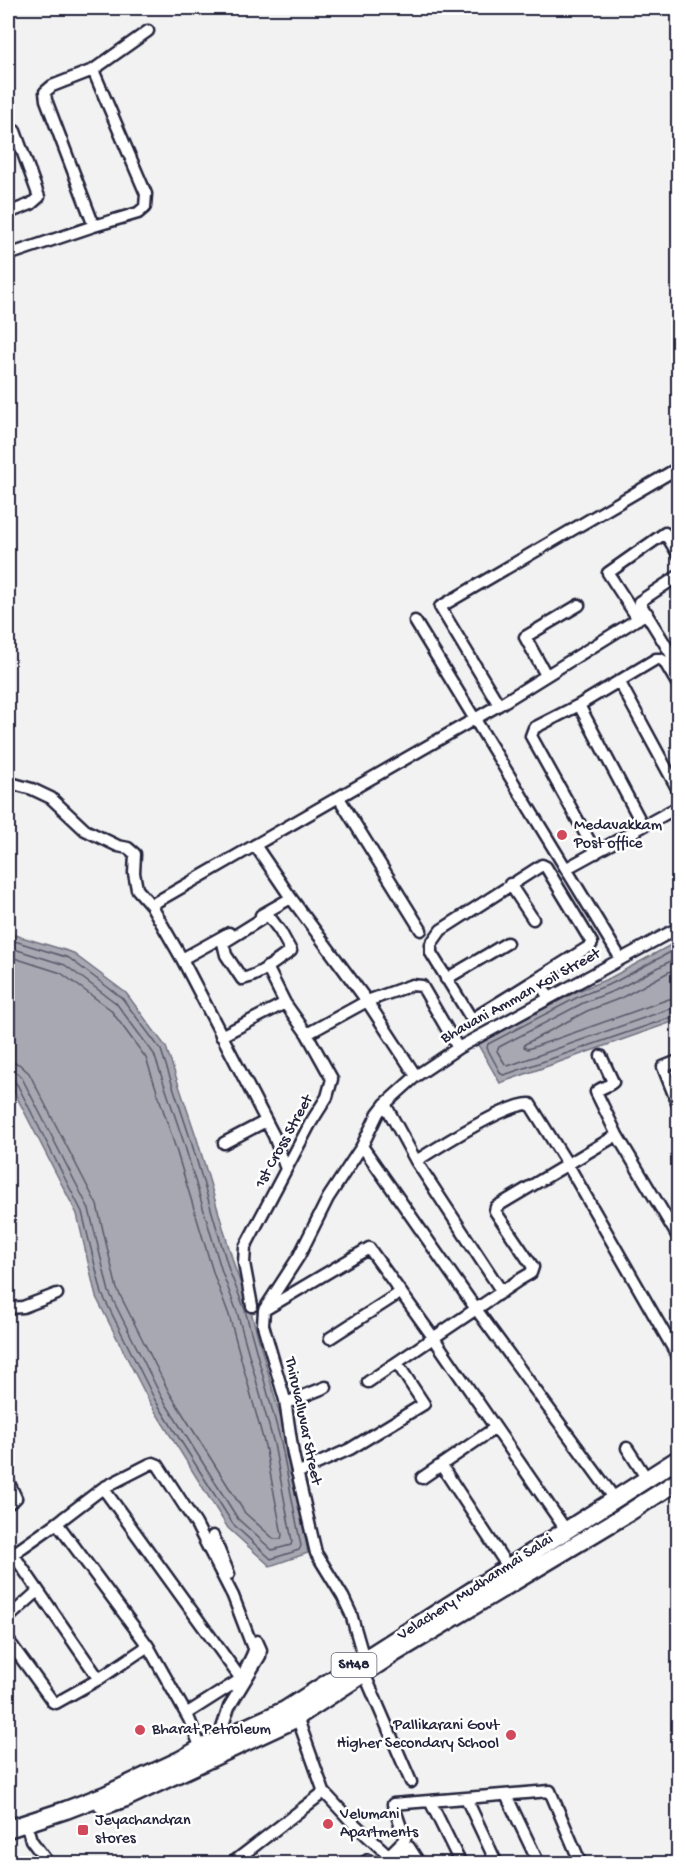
<svg xmlns="http://www.w3.org/2000/svg" width="686" height="1871" font-family="'Gochi Hand',sans-serif">
<rect width="100%" height="100%" fill="#f2f2f3"/>
<filter id="ink" filterUnits="userSpaceOnUse"><feTurbulence type="fractalNoise" baseFrequency=".0167" numOctaves="2"/><feDisplacementMap in="SourceGraphic" scale="12" xChannelSelector="R" yChannelSelector="G"/><feConvolveMatrix kernelMatrix="1 2 1 2 8 2 1 2 1" color-interpolation-filters="sRGB"/></filter>
<g filter="url(#ink)">
<path fill="#a8a8b2" stroke="#727282" stroke-width="1.5" d="M 8,933 L 71,952 L 126,993 L 166,1047 L 197,1139 L 235,1268 L 250,1308 L 287,1441 L 308,1553 L 270,1566 L 228,1528 L 150,1403 L 96,1297 L 77,1214 L 8,1080 Z
M 678,941 L 678,1020 L 500,1083 L 477,1043 L 578,991 L 610,978 Z"/>
<g fill="none" stroke-linecap="round" stroke-linejoin="round">
<path stroke="#58586b" stroke-width="1.5" d="M 8,939 L 69,958 L 122,998 L 161,1050 L 191,1141 L 229,1270 L 245,1310 L 281,1442 L 301,1546 L 299,1550 L 271,1559 L 233,1524 L 155,1400 L 102,1294 L 82,1212 L 18,1086 L 13,1079 L 8,1078
M 8,947 L 65,965 L 116,1003 L 154,1054 L 184,1143 L 222,1272 L 237,1312 L 274,1444 L 292,1541 L 291,1545 L 272,1550 L 238,1519 L 161,1396 L 109,1292 L 89,1209 L 22,1078 L 17,1073 L 8,1071
M 678,948 L 613,983 L 580,996 L 488,1044 L 487,1048 L 501,1074 L 504,1075 L 678,1015
M 8,956 L 61,973 L 110,1009 L 146,1058 L 175,1146 L 214,1275 L 229,1315 L 265,1446 L 282,1535 L 281,1539 L 274,1539 L 245,1513 L 169,1392 L 117,1289 L 97,1205 L 29,1073 L 19,1064 L 8,1062
M 678,957 L 616,990 L 583,1003 L 499,1047 L 497,1051 L 505,1064 L 508,1066 L 672,1008 L 678,1007
M 678,967 L 621,998 L 587,1011 L 525,1044 L 524,1047 L 528,1049 L 669,999 L 678,998"/>
<defs>
<path id="street" d="M 93,70 L 146,194 L 145,207 L 138,213 L 94,226
M 8,129 L 15,131 L 39,197 L 31,204 L 8,213
M 8,255 L 94,226 L 46,100 L 45,92 L 52,86 L 93,70 L 148,31
M 678,576 L 639,602 L 678,665
M 638,619 L 608,573 L 665,533 L 678,554
M 415,621 L 621,959
M 546,675 L 525,637 L 579,605
M 619,681 L 678,790
M 499,705 L 440,607 L 678,468
M 579,705 L 643,826
M 8,784 L 14,784 L 32,789 L 51,798 L 85,830 L 118,846 L 128,848 L 135,854 L 134,873 L 137,889 L 151,905 L 182,959 L 274,1136 L 286,1169
M 339,798 L 421,930
M 255,845 L 291,898 L 367,1001 L 416,1076
M 596,853 L 531,736 L 534,728 L 579,705 L 656,659 L 660,659 L 664,661 L 678,685
M 567,868 L 678,807
M 510,884 L 533,919
M 151,905 L 499,705 L 647,613
M 261,915 L 291,898
M 268,915 L 280,931 L 291,951 C 276,961 259,976 242,979 L 226,955 L 223,943 Z
M 182,959 L 229,933
M 446,979 L 507,943
M 537,979 L 590,946 L 592,943 L 546,867 L 542,865 L 441,930 L 431,944 L 431,953 L 471,1018 L 474,1018 L 537,979 L 549,998
M 307,1034 L 367,1001 L 412,985 L 422,986 L 458,1048
M 221,1036 L 285,1003
M 601,1056 L 613,1082 C 608,1087 601,1087 596,1092 L 617,1135 L 678,1237
M 678,1061 L 663,1067 L 678,1105
M 385,1104 L 416,1161 L 502,1292
M 224,1143 L 266,1121
M 362,1146 L 476,1309 L 615,1499
M 416,1161 C 438,1147 507,1103 530,1104 L 568,1165 L 678,1357
M 252,1306 L 244,1263 L 245,1247 L 310,1124 L 327,1097 L 332,1079 L 307,1034 L 285,1003 L 267,967
M 8,1308 L 23,1307 L 57,1294
M 266,1309 L 369,1248 L 433,1337 L 566,1530
M 330,1338 L 401,1292
M 368,1382 L 519,1280 L 531,1273 L 533,1267 L 499,1217 L 495,1211 L 496,1207 L 617,1135
M 286,1403 L 326,1387
M 627,1448 L 647,1479
M 441,1465 L 508,1567
M 297,1473 L 350,1449 L 424,1404 L 397,1363
M 422,1478 L 495,1428
M 8,1481 L 16,1498 L 8,1504
M 103,1488 L 150,1464 L 153,1463 L 158,1465 L 196,1524 L 233,1596 L 254,1651 L 241,1679
M 57,1523 L 103,1488 L 241,1679 L 186,1714
M 213,1536 L 229,1574
M 8,1618 L 38,1591
M 8,1640 L 53,1702 L 56,1703 L 99,1679
M 148,1646 L 99,1679 L 13,1554 L 57,1523 L 148,1646 L 189,1719 L 201,1748
M 364,1659 L 351,1614 L 343,1597 L 316,1553 L 293,1454 L 285,1400 L 263,1325 L 264,1310 L 299,1256 L 328,1198 L 362,1146 L 378,1113 L 385,1104 L 416,1076 L 458,1048 L 678,928
M 364,1673 L 411,1782
M 295,1711 L 324,1792 L 350,1820 L 398,1864
M 218,1740 L 229,1707 L 260,1656 L 261,1650 L 257,1641
M 506,1795 L 539,1864
M 466,1798 L 497,1864
M 430,1801 L 461,1864
M 29,1833 L 31,1840 L 49,1864
M 389,1855 L 405,1839 L 393,1804 L 550,1791 L 581,1864
M 396,1862 L 409,1847 L 420,1864
M 231,1864 L 324,1792
M 362,1864 L 368,1860 L 375,1864"/>
<path id="primary" d="M 103,1806 L 126,1798 L 291,1721 L 395,1653 L 625,1515 L 678,1481
M 8,1829 L 66,1810 L 105,1795 L 180,1760 L 201,1748 L 285,1710 L 678,1459"/>
</defs>
<use href="#street" stroke="#22223b" stroke-width="15"/>
<use href="#primary" stroke="#22223b" stroke-width="21"/>
<use href="#street" stroke="#fff" stroke-width="10"/>
<use href="#primary" stroke="#fff" stroke-width="16"/>
</g>
</g>
<g fill="#d1495b" stroke="#fff" stroke-width="2">
<circle cx="562" cy="835" r="6"/>
<circle cx="140" cy="1730" r="6"/>
<circle cx="511" cy="1735" r="6"/>
<circle cx="328" cy="1824" r="6"/>
<rect x="77" y="1824" width="12" height="12" rx="3"/>
</g>
<g text-anchor="middle" dominant-baseline="central" stroke-width="5" stroke-linejoin="round" paint-order="stroke">
<rect fill="#fff" stroke="#646476" stroke-width="1.5" x="331.5" y="1653" width="45" height="24" rx="4.5"/>
<g font-size="15" font-weight="bold" fill="#22223b">
<text x="354" y="1665">SH48</text>
</g>
<g font-size="16" fill="#22223b" stroke="#fff" text-anchor="start">
<text x="574" y="826">Medavakkam<tspan x="574" dy="18">Post office</tspan></text>
<text x="499" y="1726" text-anchor="end">Pallikarani Govt<tspan x="499" dy="18">Higher Secondary School</tspan></text>
<text x="152" y="1730">Bharat Petroleum</text>
<text x="340" y="1815">Velumani<tspan x="340" dy="18">Apartments</tspan></text>
<text x="95" y="1821">Jeyachandran<tspan x="95" dy="18">stores</tspan></text>
</g>
<g font-size="16" fill="#22223b" stroke="#fff">
<text transform="translate(521 997) rotate(-29)">Bhavani Amman Koil Street</text>
<text transform="translate(285 1142) rotate(-61)">1st Cross Street</text>
<text transform="translate(302 1421) rotate(78)">Thiruvalluvar Street</text>
<text transform="translate(476 1588) rotate(-33)">Velachery Mudhanmai Salai</text>
</g>
</g>
<rect width="686" height="1871" fill="none" stroke="#fff" stroke-width="30"/>
<rect x="15" y="15" width="656" height="1841" fill="none" stroke="#22223b" stroke-width="2" filter="url(#ink)"/>
</svg>
